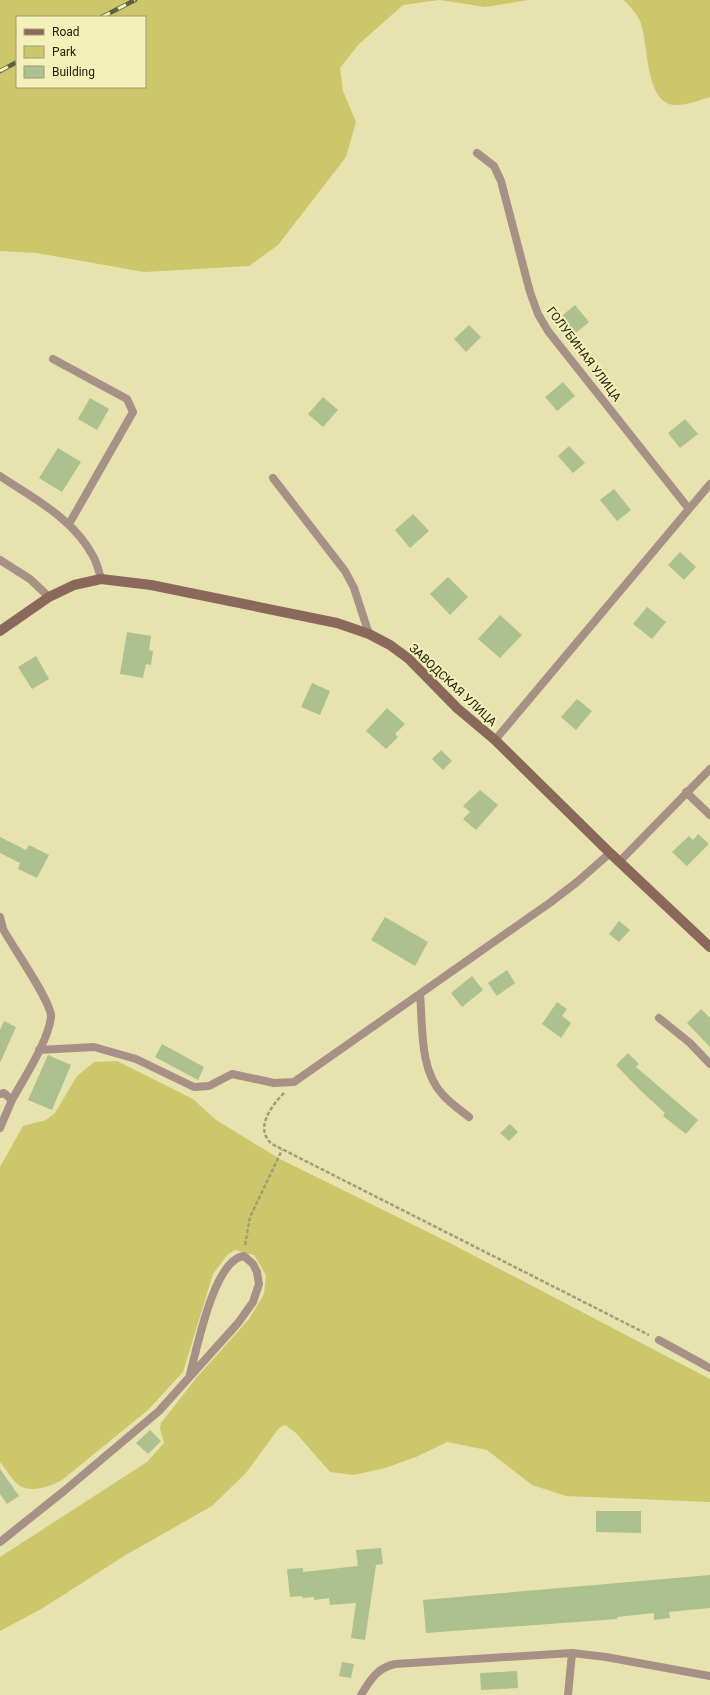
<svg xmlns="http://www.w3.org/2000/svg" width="710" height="1695" font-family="Roboto,sans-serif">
<rect width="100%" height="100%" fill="#e6e3ae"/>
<path fill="#cdc66b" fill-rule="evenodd" d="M 0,0 L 439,0 L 403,5 L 359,44 L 340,68 L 343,91 L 356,122 L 346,157 L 278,245 L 249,266 L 144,272 L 37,253 L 0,251 ZM 17,17 L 145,17 L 145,87 L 17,87 Z
M 440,0 L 528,0 L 485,7 Z
M 623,0 L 710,0 L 710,97 C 700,100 688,105 677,105 C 644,107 649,41 640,21 C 636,13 630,5 623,0 Z
M 117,1061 L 193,1099 L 216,1120 L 280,1159 L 448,1242 L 710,1379 L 710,1502 L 566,1496 L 532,1485 L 487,1450 L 447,1442 L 416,1457 L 385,1468 L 354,1475 L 330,1472 L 296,1433 L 285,1425 L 279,1428 L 246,1473 L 212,1506 L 124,1556 L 43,1608 L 0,1631 L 0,1557 L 147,1462 L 164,1443 L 160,1429 L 161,1423 L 197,1377 L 249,1319 L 264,1294 L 266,1275 L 254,1255 L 235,1250 L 228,1254 L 213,1274 L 183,1372 L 148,1410 L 62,1480 C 51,1486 33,1493 20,1486 C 13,1482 6,1469 0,1462 L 0,1167 L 23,1126 L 46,1120 L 55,1113 L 77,1076 L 94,1062 Z"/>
<path fill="#adc08f" d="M 575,305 L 589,322 L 571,337 L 557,320 Z
M 469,325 L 481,337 L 466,352 L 454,339 Z
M 563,382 L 575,396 L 557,411 L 545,397 Z
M 323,397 L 338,410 L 323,427 L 308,414 Z
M 90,398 L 109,409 L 97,430 L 78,419 Z
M 685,419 L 698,434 L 680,448 L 668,433 Z
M 569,446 L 585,463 L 573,473 L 558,456 Z
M 58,448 L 81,462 L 62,492 L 39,478 Z
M 614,489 L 631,510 L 617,521 L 600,500 Z
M 413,514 L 429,531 L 410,548 L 395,530 Z
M 680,552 L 696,567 L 684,580 L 668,565 Z
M 448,577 L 468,597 L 450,615 L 430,594 Z
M 647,607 L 666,622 L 652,639 L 633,624 Z
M 500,615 L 522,635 L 500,658 L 478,639 Z
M 127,632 L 151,636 L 149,650 L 153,651 L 151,665 L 146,664 L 143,678 L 120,674 Z
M 36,656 L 49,679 L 32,689 L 18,667 Z
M 312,683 L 330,691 L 320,715 L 301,707 Z
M 577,699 L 592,711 L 576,730 L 561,717 Z
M 387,708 L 405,724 L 395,734 L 398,737 L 386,749 L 366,731 Z
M 441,750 L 452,761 L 443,770 L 432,759 Z
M 480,790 L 498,805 L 476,830 L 463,819 L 470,812 L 463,806 Z
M 698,834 L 709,844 L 687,866 L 672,852 L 689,836 L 693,840 Z
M 0,837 L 26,850 L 29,845 L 49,855 L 37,878 L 18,869 L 20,863 L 0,853 Z
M 385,917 L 428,942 L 415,966 L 371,940 Z
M 619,921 L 630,930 L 619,942 L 609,934 Z
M 507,970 L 515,983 L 497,996 L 488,983 Z
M 472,976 L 483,990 L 462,1007 L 451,993 Z
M 557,1002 L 567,1009 L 562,1016 L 571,1023 L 561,1038 L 542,1024 Z
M 701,1009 L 710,1018 L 710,1047 L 687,1023 Z
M 4,1021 L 16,1027 L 0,1063 L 0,1030 Z
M 162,1044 L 204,1067 L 198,1080 L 155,1057 Z
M 628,1053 L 639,1064 L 636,1067 L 698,1120 L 686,1134 L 663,1116 L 665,1113 L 640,1090 L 616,1065 Z
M 48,1055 L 71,1065 L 52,1110 L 28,1100 Z
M 510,1124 L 518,1132 L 509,1141 L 500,1133 Z
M 150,1430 L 161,1441 L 148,1454 L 136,1443 Z
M 0,1469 L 19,1496 L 7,1504 L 0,1494 Z
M 596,1511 L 641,1511 L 641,1533 L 596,1532 Z
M 381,1548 L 383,1564 L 376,1565 L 365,1640 L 351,1638 L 356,1603 L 330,1605 L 329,1598 L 314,1600 L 314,1597 L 302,1598 L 302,1596 L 290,1597 L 287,1569 L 303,1568 L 303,1572 L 358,1566 L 356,1550 Z
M 710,1575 L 710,1608 L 669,1612 L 670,1618 L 654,1620 L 654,1613 L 617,1617 L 617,1619 L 426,1633 L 423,1600 Z
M 342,1662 L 354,1664 L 351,1678 L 339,1676 Z
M 517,1671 L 518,1688 L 481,1690 L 480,1673 Z"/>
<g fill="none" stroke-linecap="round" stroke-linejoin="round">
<path stroke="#a09e74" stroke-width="2.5" stroke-dasharray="4 2" stroke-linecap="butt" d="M 284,1093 C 271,1106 254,1129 272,1144 L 649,1335
M 245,1245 L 250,1217 L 282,1150"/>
<path stroke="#a79086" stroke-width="8" d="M 477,153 L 494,166 L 501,181 L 530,292 L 538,314 L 548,331 L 689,509
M 53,359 L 127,399 L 133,412 L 69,524
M 0,476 C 34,499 73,518 93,556 C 97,563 99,571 101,579
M 273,478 L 345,571 L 354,588 L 369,634
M 0,560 L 30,579 L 49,597
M 495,740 L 710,484
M 686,792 L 710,815
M 619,862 L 710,769
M 0,917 L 3,929 C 12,946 52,1002 51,1017 C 48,1042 24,1078 12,1100
M 420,994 C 423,1026 419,1070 443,1095 C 450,1103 460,1110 469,1117
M 659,1018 L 690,1043 L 710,1064
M 39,1050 L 94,1047 L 136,1059 L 194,1087 L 209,1086 L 232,1074 L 274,1083 L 294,1082 L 551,902 L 577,882 L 610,853
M 0,1094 L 4,1093 L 12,1100 L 0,1128
M 659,1340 L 710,1368
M 0,1542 L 64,1491 L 159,1411 L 238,1323 L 253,1302 L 259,1284 L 257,1272 L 253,1264 L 244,1256 C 214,1259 197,1349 190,1374
M 361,1695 C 370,1680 377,1668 395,1664 L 572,1653 L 606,1657 L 710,1676
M 568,1695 L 572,1653"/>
<path stroke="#8a695b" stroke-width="10" d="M 0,631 L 49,597 L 74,585 L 101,579 L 151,585 L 337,623 L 369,634 L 390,645 L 409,659 L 457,708 L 495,740 L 610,853 L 710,947"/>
<defs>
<path id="rail" d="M 102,17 L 135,0
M 0,71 L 17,62"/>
</defs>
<use href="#rail" stroke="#5f5e3f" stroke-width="4.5"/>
<use href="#rail" stroke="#f3f0ba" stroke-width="3" stroke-dasharray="9" stroke-linecap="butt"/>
</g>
<g text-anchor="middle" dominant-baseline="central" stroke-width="4" stroke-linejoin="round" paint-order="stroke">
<g font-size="12" fill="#22210c" stroke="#f3f0ba">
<text transform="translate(584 354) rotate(53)">ГОЛУБИНАЯ УЛИЦА</text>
<text transform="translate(453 685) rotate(43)">ЗАВОДСКАЯ УЛИЦА</text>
</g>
</g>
<rect x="16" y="16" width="130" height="72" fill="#f3f0ba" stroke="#9f9d74"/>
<rect x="24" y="29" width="20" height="6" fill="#8a695b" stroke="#9f9d74"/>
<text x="52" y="36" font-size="12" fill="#22210c">Road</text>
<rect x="24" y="46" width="20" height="12" fill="#cdc66b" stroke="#9f9d74"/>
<text x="52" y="56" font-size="12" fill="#22210c">Park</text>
<rect x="24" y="66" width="20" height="12" fill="#adc08f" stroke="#9f9d74"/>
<text x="52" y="76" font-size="12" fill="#22210c">Building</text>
</svg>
